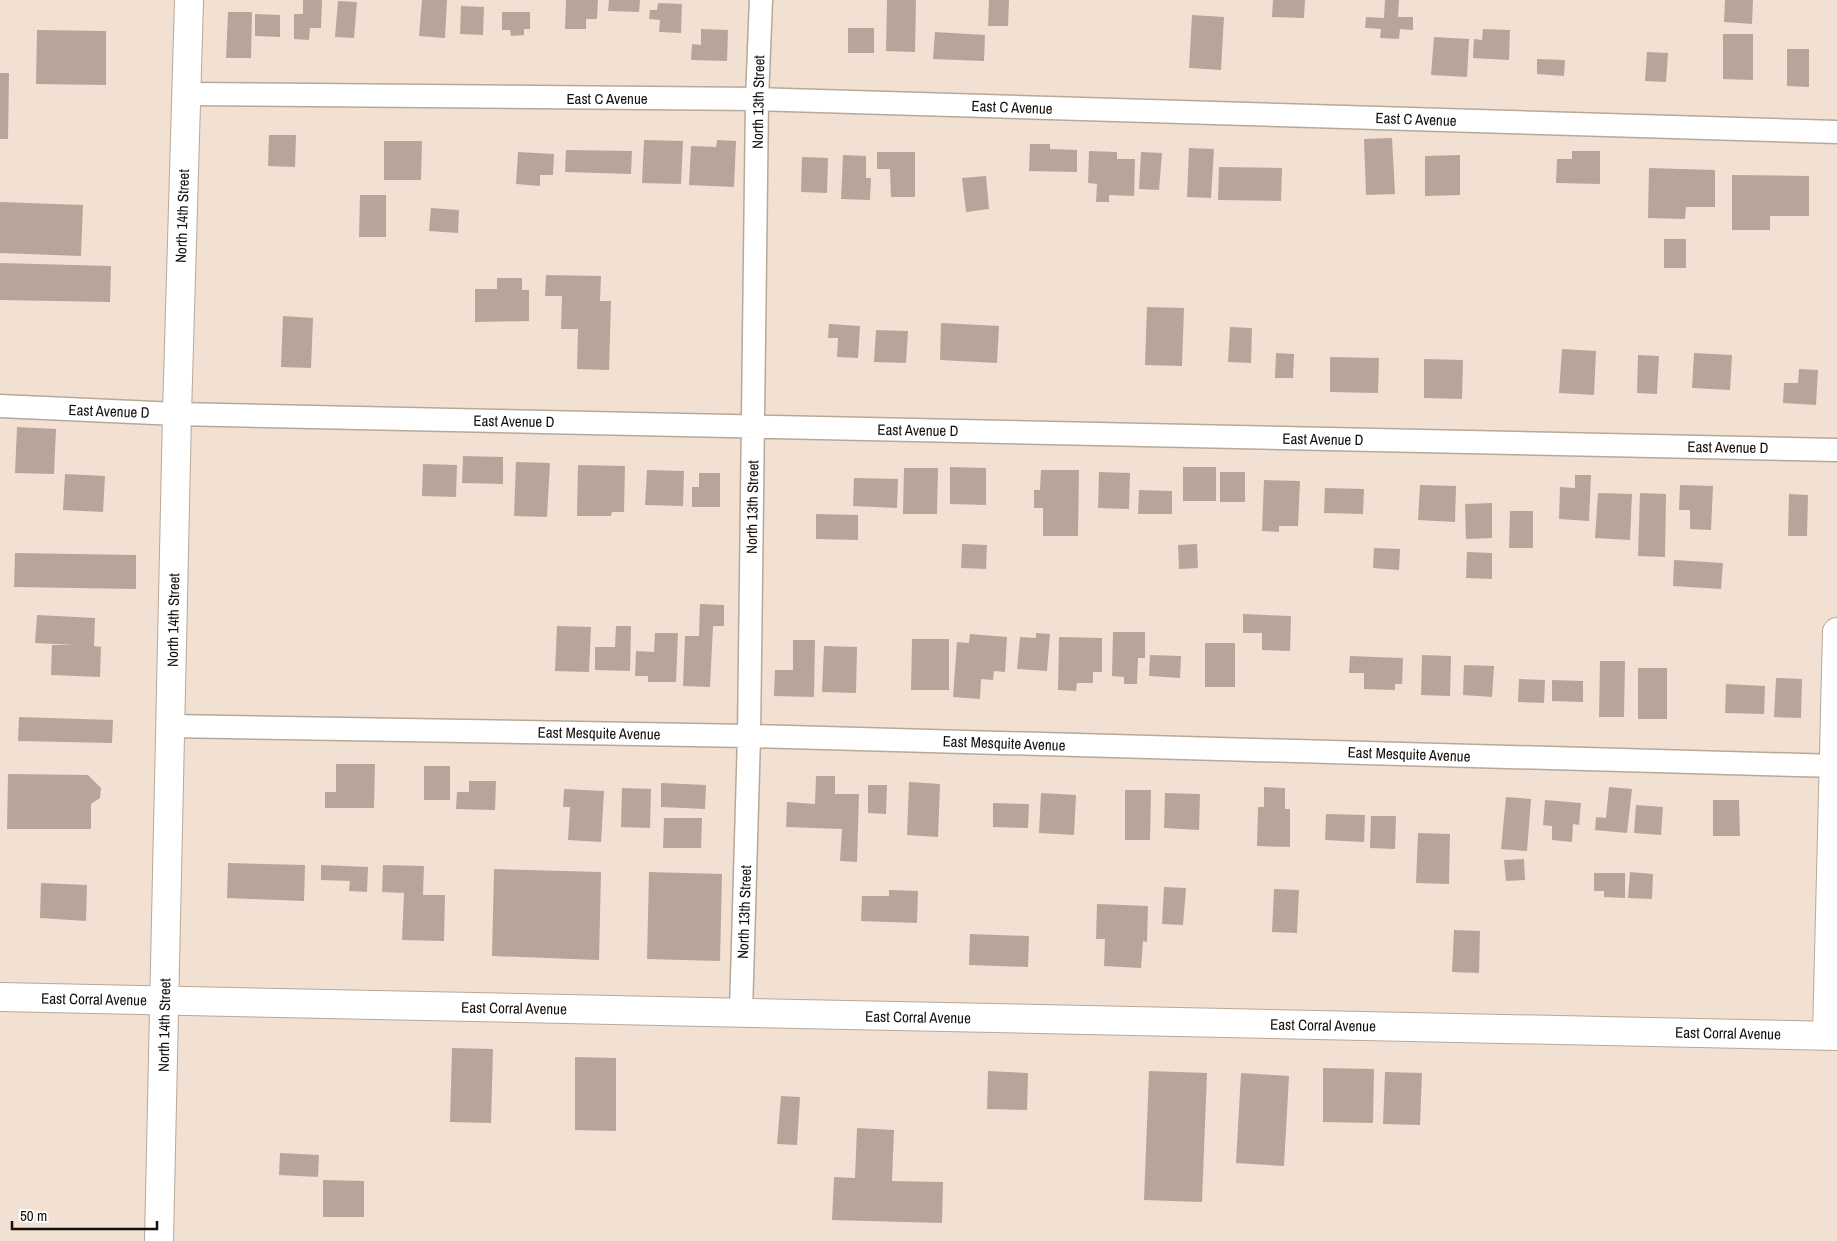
<svg xmlns="http://www.w3.org/2000/svg" width="1837" height="1241" font-family="'Archivo Narrow',sans-serif">
<rect width="100%" height="100%" fill="#f2e1d2"/>
<path fill="#b9a49c" d="M 303,0 L 322,0 L 321,28 L 310,28 L 309,40 L 294,39 L 294,14 L 303,14 Z
M 422,0 L 447,0 L 445,38 L 419,36 Z
M 566,0 L 598,0 L 597,19 L 586,19 L 586,29 L 565,29 Z
M 609,0 L 640,0 L 639,12 L 608,11 Z
M 887,0 L 916,0 L 915,52 L 886,51 Z
M 989,0 L 1009,0 L 1008,26 L 988,26 Z
M 1273,0 L 1305,0 L 1304,18 L 1272,17 Z
M 1385,0 L 1399,0 L 1398,17 L 1413,17 L 1413,30 L 1400,29 L 1399,39 L 1380,38 L 1381,29 L 1365,28 L 1366,17 L 1384,18 Z
M 1725,0 L 1753,0 L 1752,24 L 1724,22 Z
M 338,1 L 357,2 L 354,38 L 335,37 Z
M 658,3 L 682,4 L 681,33 L 659,32 L 660,20 L 649,19 L 650,10 L 657,10 Z
M 461,6 L 484,7 L 483,35 L 460,34 Z
M 228,12 L 252,12 L 251,58 L 226,58 Z
M 502,12 L 530,12 L 530,29 L 524,29 L 524,35 L 511,36 L 510,30 L 502,30 Z
M 255,14 L 280,15 L 280,37 L 255,36 Z
M 1192,15 L 1224,17 L 1221,70 L 1189,68 Z
M 848,28 L 874,28 L 874,53 L 848,53 Z
M 701,29 L 728,30 L 727,61 L 691,60 L 692,44 L 701,45 Z
M 1483,29 L 1510,30 L 1509,60 L 1473,58 L 1474,39 L 1482,40 Z
M 37,30 L 106,31 L 106,85 L 36,84 Z
M 935,32 L 985,35 L 984,61 L 933,59 Z
M 1723,34 L 1753,34 L 1753,80 L 1723,79 Z
M 1434,37 L 1469,39 L 1467,77 L 1431,75 Z
M 1787,49 L 1809,49 L 1809,87 L 1787,86 Z
M 1647,52 L 1668,53 L 1666,82 L 1645,81 Z
M 1537,59 L 1565,60 L 1564,76 L 1537,74 Z
M 0,73 L 9,73 L 8,139 L 0,139 Z
M 269,135 L 296,135 L 295,167 L 268,166 Z
M 1392,138 L 1395,194 L 1366,195 L 1364,139 Z
M 644,140 L 683,141 L 681,184 L 642,183 Z
M 717,140 L 736,141 L 734,187 L 689,185 L 691,146 L 716,147 Z
M 384,141 L 422,141 L 421,180 L 384,180 Z
M 1030,144 L 1050,144 L 1050,149 L 1077,150 L 1077,172 L 1029,171 Z
M 1189,148 L 1214,149 L 1211,198 L 1187,197 Z
M 566,150 L 632,151 L 631,174 L 565,172 Z
M 1089,151 L 1117,152 L 1117,159 L 1135,159 L 1134,196 L 1109,195 L 1109,202 L 1096,202 L 1097,184 L 1088,183 Z
M 1572,151 L 1600,151 L 1600,184 L 1556,183 L 1557,159 L 1572,159 Z
M 518,152 L 554,154 L 553,175 L 540,175 L 540,186 L 516,184 Z
M 877,152 L 915,152 L 915,197 L 891,197 L 890,169 L 877,169 Z
M 1141,152 L 1162,153 L 1159,190 L 1139,189 Z
M 843,155 L 866,156 L 866,178 L 871,178 L 870,200 L 841,199 Z
M 1460,155 L 1460,195 L 1425,196 L 1425,156 Z
M 802,157 L 828,158 L 827,193 L 801,192 Z
M 1219,167 L 1282,168 L 1281,201 L 1218,200 Z
M 1649,168 L 1715,170 L 1715,207 L 1686,207 L 1685,219 L 1648,218 Z
M 1732,175 L 1809,176 L 1809,216 L 1770,216 L 1770,230 L 1732,230 Z
M 986,176 L 989,209 L 966,212 L 962,178 Z
M 360,195 L 386,195 L 386,237 L 359,237 Z
M 0,202 L 83,205 L 81,256 L 0,253 Z
M 431,208 L 459,210 L 458,233 L 429,231 Z
M 1664,239 L 1686,239 L 1686,268 L 1664,268 Z
M 0,263 L 111,266 L 110,302 L 0,300 Z
M 546,275 L 601,276 L 600,301 L 611,301 L 609,370 L 577,369 L 578,329 L 561,329 L 562,296 L 545,296 Z
M 497,278 L 522,278 L 522,290 L 529,290 L 529,321 L 475,322 L 475,289 L 497,289 Z
M 1147,307 L 1184,308 L 1182,366 L 1145,365 Z
M 283,316 L 313,318 L 311,368 L 281,367 Z
M 941,323 L 999,326 L 997,363 L 940,360 Z
M 829,324 L 860,326 L 858,358 L 837,357 L 838,338 L 828,338 Z
M 1230,327 L 1252,328 L 1251,363 L 1228,362 Z
M 876,330 L 908,331 L 906,363 L 874,362 Z
M 1562,349 L 1596,351 L 1594,395 L 1559,393 Z
M 1276,353 L 1294,354 L 1293,378 L 1275,378 Z
M 1694,353 L 1732,355 L 1730,390 L 1692,388 Z
M 1638,355 L 1659,356 L 1657,394 L 1637,393 Z
M 1330,357 L 1379,358 L 1378,393 L 1330,392 Z
M 1424,359 L 1463,360 L 1462,399 L 1424,398 Z
M 1799,369 L 1818,370 L 1816,405 L 1783,403 L 1784,383 L 1798,383 Z
M 17,427 L 56,429 L 54,474 L 15,473 Z
M 463,456 L 503,457 L 503,484 L 462,483 Z
M 516,462 L 550,463 L 547,517 L 514,516 Z
M 423,464 L 457,465 L 456,497 L 422,496 Z
M 578,465 L 625,466 L 624,512 L 612,512 L 611,516 L 577,516 Z
M 950,467 L 986,468 L 986,505 L 950,504 Z
M 1183,467 L 1216,467 L 1216,501 L 1183,501 Z
M 904,468 L 938,468 L 937,514 L 903,514 Z
M 647,470 L 684,471 L 683,506 L 645,505 Z
M 1041,470 L 1079,470 L 1078,536 L 1043,536 L 1043,508 L 1034,508 L 1034,490 L 1040,490 Z
M 1099,472 L 1130,473 L 1129,509 L 1098,508 Z
M 1220,472 L 1245,472 L 1245,502 L 1220,502 Z
M 699,473 L 720,473 L 720,507 L 692,507 L 692,487 L 699,487 Z
M 65,474 L 105,476 L 103,512 L 63,510 Z
M 1575,475 L 1591,475 L 1589,521 L 1559,519 L 1560,487 L 1575,488 Z
M 854,478 L 898,479 L 897,508 L 853,506 Z
M 1264,480 L 1300,481 L 1298,526 L 1279,526 L 1279,532 L 1262,531 Z
M 1420,485 L 1456,486 L 1455,522 L 1418,520 Z
M 1680,485 L 1713,486 L 1711,530 L 1690,529 L 1690,510 L 1679,510 Z
M 1325,488 L 1364,489 L 1363,514 L 1324,513 Z
M 1139,490 L 1172,491 L 1172,514 L 1138,514 Z
M 1598,493 L 1632,494 L 1630,540 L 1595,538 Z
M 1640,493 L 1666,494 L 1665,557 L 1638,556 Z
M 1789,494 L 1808,495 L 1807,536 L 1788,536 Z
M 1492,503 L 1492,538 L 1466,539 L 1465,504 Z
M 1510,511 L 1533,511 L 1533,548 L 1509,548 Z
M 816,514 L 858,515 L 858,540 L 816,539 Z
M 962,544 L 987,545 L 986,569 L 961,568 Z
M 1197,544 L 1198,568 L 1179,569 L 1178,545 Z
M 1374,548 L 1400,549 L 1399,570 L 1373,568 Z
M 1467,552 L 1492,553 L 1492,579 L 1466,578 Z
M 15,553 L 136,555 L 136,589 L 14,587 Z
M 1674,560 L 1723,563 L 1721,589 L 1673,586 Z
M 700,604 L 724,605 L 724,626 L 713,626 L 710,687 L 683,686 L 685,636 L 699,636 Z
M 1243,614 L 1291,616 L 1290,651 L 1262,650 L 1262,633 L 1243,633 Z
M 37,615 L 95,618 L 94,646 L 101,647 L 100,677 L 51,675 L 52,645 L 76,645 L 35,643 Z
M 557,626 L 591,627 L 589,672 L 555,671 Z
M 616,626 L 631,626 L 630,671 L 595,670 L 595,647 L 615,647 Z
M 1113,632 L 1145,632 L 1145,658 L 1138,658 L 1137,684 L 1124,684 L 1124,677 L 1112,676 Z
M 655,633 L 678,633 L 676,682 L 648,682 L 648,676 L 635,676 L 636,651 L 654,652 Z
M 1036,633 L 1050,634 L 1047,671 L 1017,669 L 1020,637 L 1036,638 Z
M 970,634 L 1007,637 L 1005,672 L 994,671 L 993,680 L 981,679 L 980,699 L 953,697 L 957,642 L 969,643 Z
M 1059,637 L 1102,638 L 1102,672 L 1093,672 L 1093,683 L 1077,683 L 1076,691 L 1058,690 Z
M 912,639 L 949,639 L 949,690 L 911,690 Z
M 793,640 L 815,640 L 814,697 L 774,696 L 775,670 L 793,670 Z
M 1205,643 L 1235,643 L 1235,687 L 1205,687 Z
M 824,646 L 857,647 L 856,693 L 822,692 Z
M 1150,655 L 1181,656 L 1180,678 L 1149,676 Z
M 1422,655 L 1451,656 L 1450,696 L 1421,695 Z
M 1350,656 L 1403,658 L 1402,684 L 1395,684 L 1395,690 L 1364,689 L 1364,673 L 1349,673 Z
M 1600,661 L 1625,661 L 1624,717 L 1599,717 Z
M 1464,665 L 1494,666 L 1492,697 L 1463,695 Z
M 1638,668 L 1667,668 L 1667,719 L 1638,719 Z
M 1776,678 L 1802,679 L 1801,718 L 1774,717 Z
M 1519,679 L 1545,680 L 1544,703 L 1518,702 Z
M 1552,680 L 1583,681 L 1583,702 L 1552,701 Z
M 1726,684 L 1765,686 L 1764,714 L 1725,713 Z
M 19,717 L 113,720 L 112,743 L 18,741 Z
M 336,764 L 375,764 L 374,808 L 325,808 L 325,792 L 336,792 Z
M 424,766 L 450,766 L 450,800 L 424,800 Z
M 8,774 L 88,775 L 101,788 L 100,798 L 91,804 L 91,829 L 7,829 Z
M 816,776 L 835,776 L 835,794 L 859,794 L 857,862 L 840,861 L 842,829 L 786,827 L 787,802 L 815,804 Z
M 469,781 L 496,781 L 495,810 L 456,809 L 457,792 L 469,792 Z
M 909,782 L 940,784 L 938,837 L 907,835 Z
M 661,783 L 706,785 L 705,809 L 661,807 Z
M 868,785 L 887,785 L 886,814 L 868,813 Z
M 1264,787 L 1285,788 L 1285,809 L 1290,809 L 1290,847 L 1257,846 L 1258,807 L 1264,807 Z
M 1609,787 L 1632,789 L 1627,833 L 1595,830 L 1596,817 L 1606,818 Z
M 622,788 L 651,789 L 650,828 L 621,827 Z
M 564,789 L 604,791 L 601,842 L 568,840 L 570,807 L 563,807 Z
M 1125,790 L 1151,790 L 1150,840 L 1125,840 Z
M 1041,793 L 1076,795 L 1074,835 L 1039,833 Z
M 1165,793 L 1200,794 L 1199,830 L 1164,828 Z
M 1506,797 L 1531,799 L 1527,851 L 1501,849 Z
M 1545,800 L 1581,803 L 1579,825 L 1573,824 L 1572,842 L 1552,840 L 1552,826 L 1543,825 Z
M 1713,800 L 1739,800 L 1740,836 L 1713,836 Z
M 993,803 L 1029,804 L 1028,828 L 993,827 Z
M 1636,805 L 1663,807 L 1661,835 L 1634,833 Z
M 1326,814 L 1365,815 L 1364,842 L 1325,840 Z
M 1371,816 L 1396,816 L 1395,849 L 1370,848 Z
M 664,818 L 702,818 L 701,848 L 663,848 Z
M 1418,833 L 1450,834 L 1449,884 L 1416,883 Z
M 1524,859 L 1525,880 L 1506,881 L 1504,860 Z
M 228,863 L 305,865 L 304,901 L 227,898 Z
M 321,865 L 368,867 L 367,892 L 349,891 L 350,881 L 321,880 Z
M 383,865 L 424,866 L 423,895 L 445,895 L 444,941 L 402,940 L 404,893 L 382,892 Z
M 494,869 L 601,872 L 599,960 L 492,956 Z
M 649,872 L 722,874 L 720,961 L 647,959 Z
M 1630,872 L 1653,874 L 1652,899 L 1628,898 Z
M 1594,873 L 1625,873 L 1625,898 L 1604,897 L 1604,891 L 1594,891 Z
M 41,883 L 87,885 L 86,921 L 40,918 Z
M 1164,887 L 1186,888 L 1183,925 L 1162,924 Z
M 1274,889 L 1299,890 L 1297,933 L 1272,932 Z
M 889,890 L 918,891 L 917,923 L 861,921 L 862,896 L 889,896 Z
M 1097,904 L 1148,906 L 1147,942 L 1143,941 L 1141,968 L 1104,966 L 1105,939 L 1096,939 Z
M 1454,930 L 1480,931 L 1479,973 L 1452,972 Z
M 970,934 L 1029,936 L 1028,967 L 969,965 Z
M 452,1048 L 493,1049 L 491,1123 L 450,1122 Z
M 575,1057 L 616,1058 L 616,1131 L 575,1130 Z
M 1323,1068 L 1374,1069 L 1373,1123 L 1323,1122 Z
M 988,1071 L 1028,1073 L 1027,1110 L 987,1109 Z
M 1149,1071 L 1207,1073 L 1202,1202 L 1144,1200 Z
M 1385,1072 L 1422,1073 L 1420,1125 L 1383,1124 Z
M 1241,1073 L 1289,1076 L 1284,1166 L 1236,1163 Z
M 781,1096 L 800,1097 L 797,1145 L 777,1144 Z
M 857,1128 L 894,1130 L 892,1181 L 943,1182 L 942,1223 L 832,1220 L 834,1177 L 855,1178 Z
M 280,1153 L 319,1155 L 318,1177 L 279,1175 Z
M 323,1180 L 364,1181 L 364,1217 L 323,1217 Z"/>
<g fill="none" stroke-linecap="round" stroke-linejoin="round">
<defs>
<path id="minor" d="M 186,94 L 757,99 L 1837,132
M 0,406 L 177,414 L 1837,450
M 171,726 L 749,736 L 1837,766
M 741,1013 L 749,736 L 757,99 L 761,0"/>
<path id="tertiary" d="M 1827,1035 L 1837,632"/>
<path id="secondary" d="M 0,997 L 1837,1036"/>
<path id="primary" d="M 159,1241 L 177,414 L 189,0"/>
</defs>
<use href="#minor" stroke="#b8a89a" stroke-width="25"/>
<use href="#tertiary" stroke="#b8a89a" stroke-width="30"/>
<use href="#secondary" stroke="#b8a89a" stroke-width="30"/>
<use href="#primary" stroke="#b8a89a" stroke-width="30"/>
<use href="#minor" stroke="#fff" stroke-width="22"/>
<use href="#tertiary" stroke="#fff" stroke-width="28"/>
<use href="#secondary" stroke="#fff" stroke-width="28"/>
<use href="#primary" stroke="#fff" stroke-width="28"/>
</g>
<g text-anchor="middle" dominant-baseline="central" stroke-width="4.5" stroke-linejoin="round" paint-order="stroke">
<g font-size="15" fill="#140f0a" stroke="#fff">
<text x="607" y="98">East C Avenue</text>
<text transform="translate(758 102) rotate(-89)">North 13th Street</text>
<text transform="translate(1012 107) rotate(2)">East C Avenue</text>
<text transform="translate(1416 119) rotate(2)">East C Avenue</text>
<text transform="translate(182 216) rotate(-88)">North 14th Street</text>
<text transform="translate(109 411) rotate(2)">East Avenue D</text>
<text transform="translate(514 421) rotate(1)">East Avenue D</text>
<text transform="translate(918 430) rotate(1)">East Avenue D</text>
<text transform="translate(1323 439) rotate(1)">East Avenue D</text>
<text transform="translate(1728 447) rotate(1)">East Avenue D</text>
<text transform="translate(752 507) rotate(-89)">North 13th Street</text>
<text transform="translate(173 620) rotate(-89)">North 14th Street</text>
<text transform="translate(599 733) rotate(1)">East Mesquite Avenue</text>
<text transform="translate(1004 743) rotate(2)">East Mesquite Avenue</text>
<text transform="translate(1409 754) rotate(2)">East Mesquite Avenue</text>
<text transform="translate(744 912) rotate(-88)">North 13th Street</text>
<text transform="translate(94 999) rotate(1)">East Corral Avenue</text>
<text transform="translate(514 1008) rotate(1)">East Corral Avenue</text>
<text transform="translate(918 1017) rotate(1)">East Corral Avenue</text>
<text transform="translate(164 1025) rotate(-89)">North 14th Street</text>
<text transform="translate(1323 1025) rotate(1)">East Corral Avenue</text>
<text transform="translate(1728 1033) rotate(1)">East Corral Avenue</text>
</g>
</g>
<path d="M12 1221v8h145v-8" fill="none" stroke="#140f0a" stroke-width="2.5"/>
<text x="20" y="1221" font-size="15" fill="#140f0a" stroke="#ffffff" stroke-width="4" paint-order="stroke">50 m</text>
</svg>
